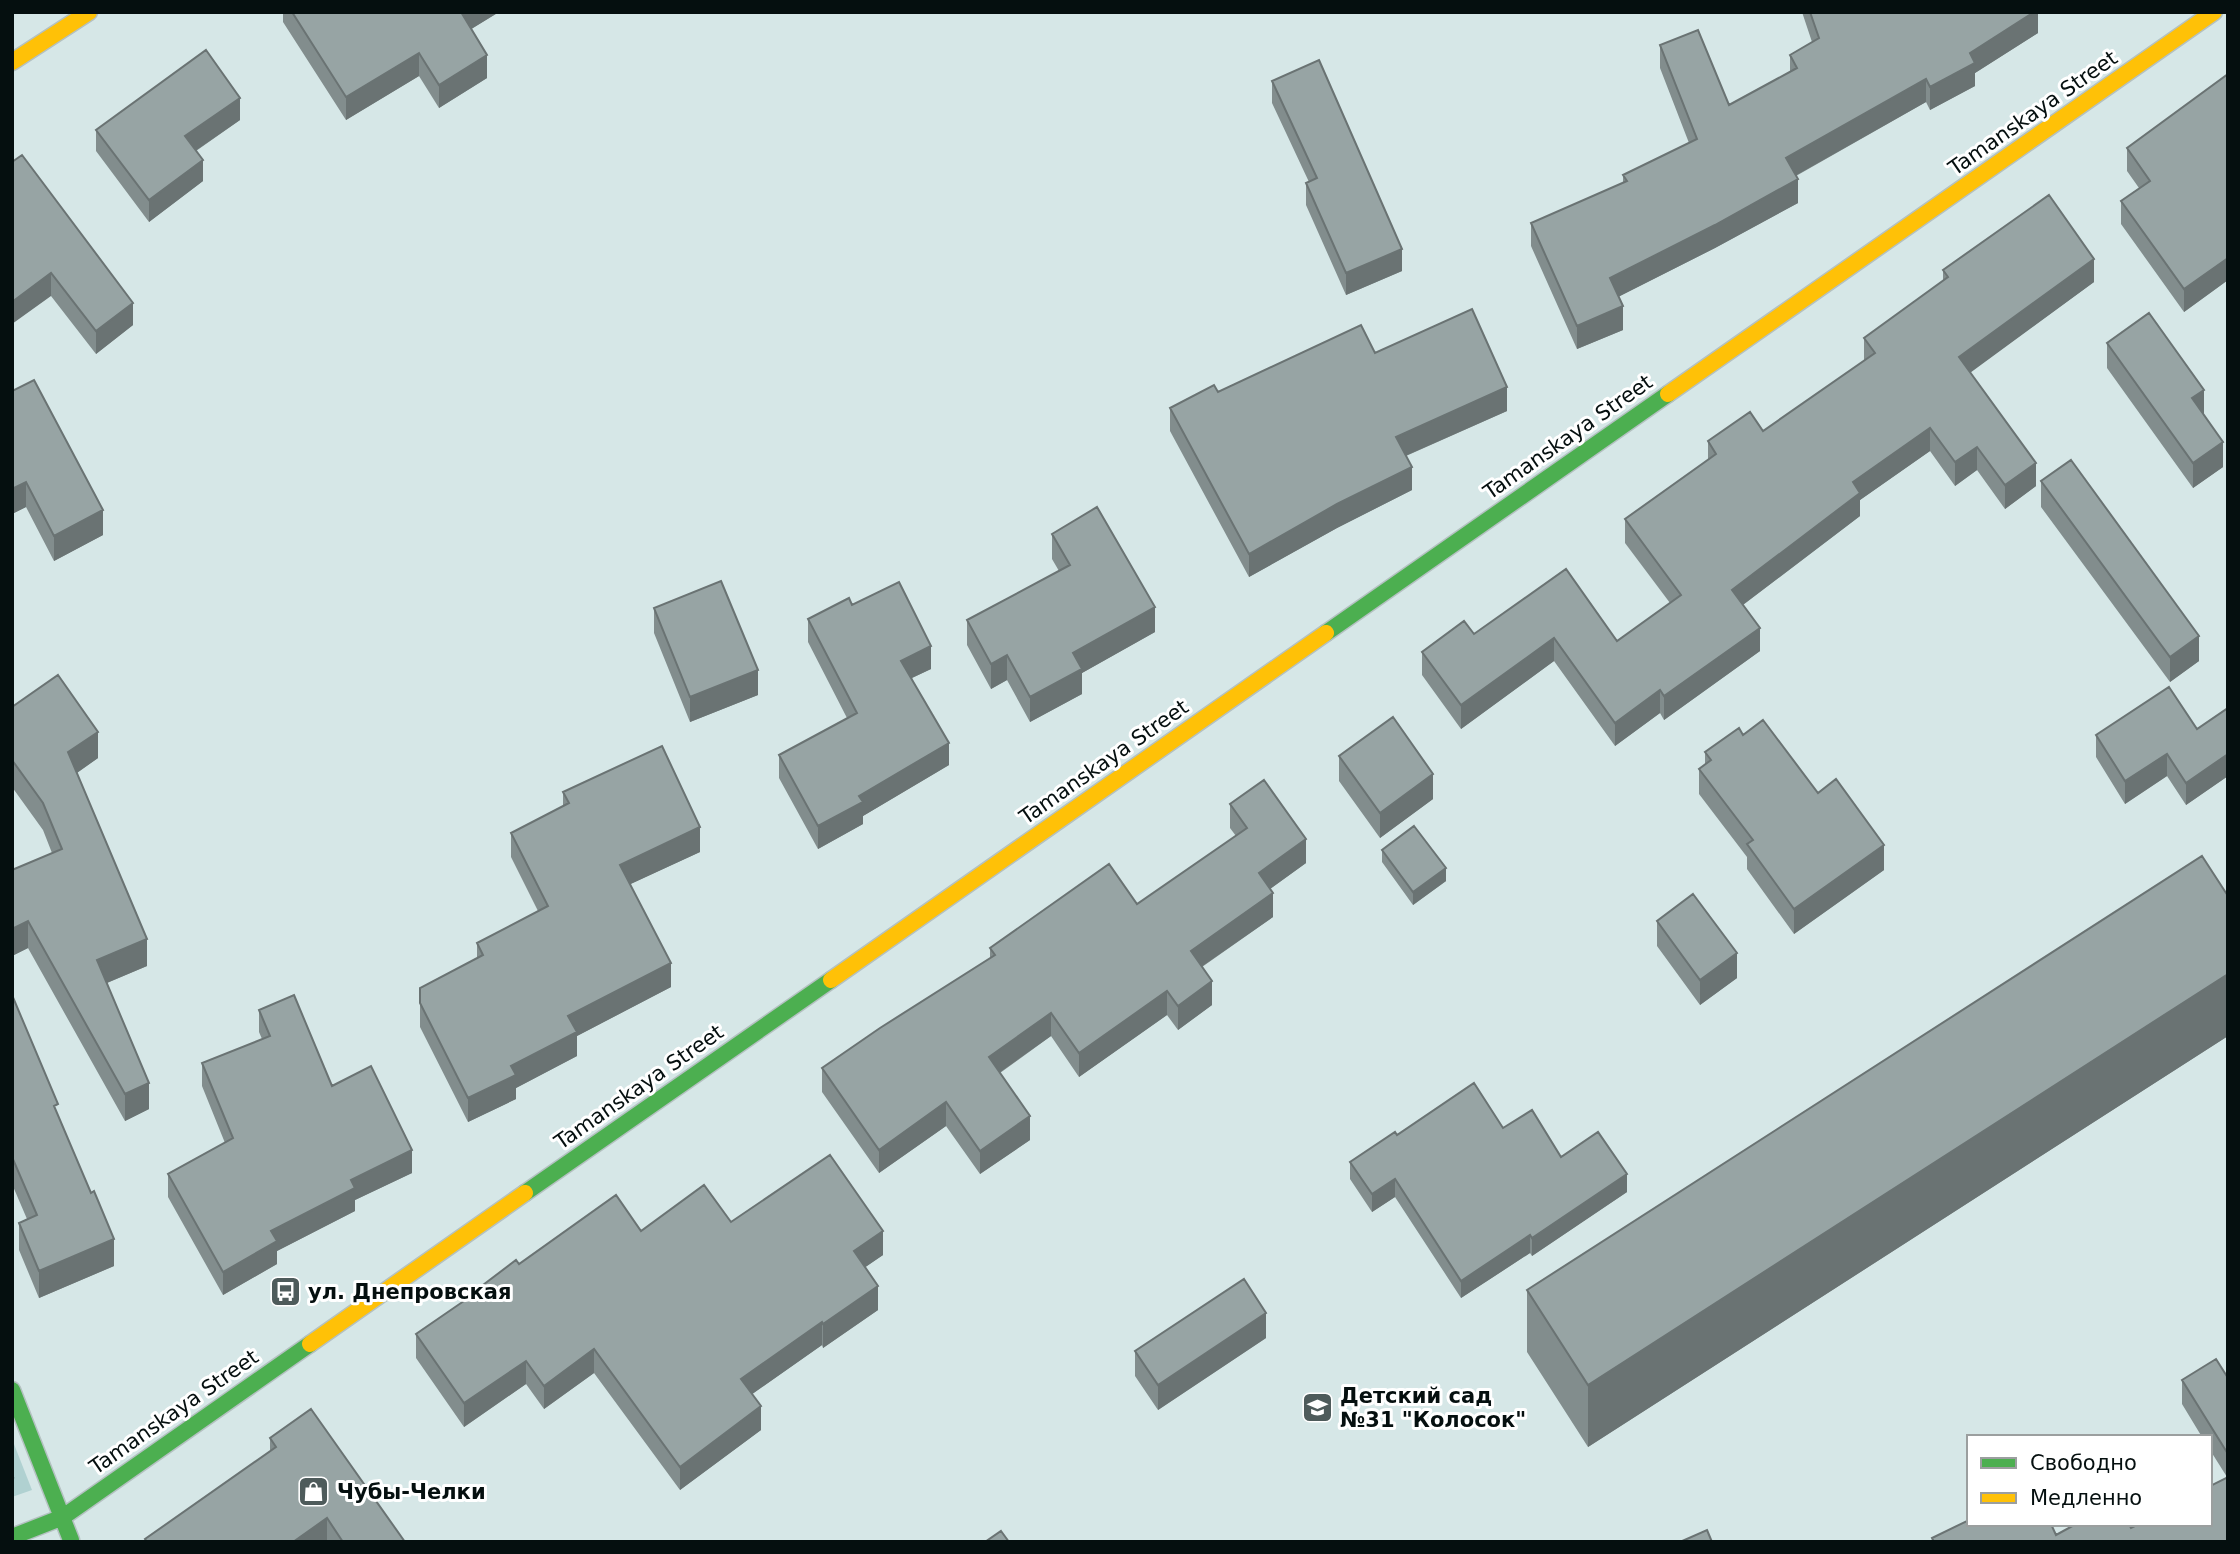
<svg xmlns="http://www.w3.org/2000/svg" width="2240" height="1554" font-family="'DejaVu Sans',sans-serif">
<defs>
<pattern id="park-tufts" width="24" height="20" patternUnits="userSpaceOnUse" patternTransform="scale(1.75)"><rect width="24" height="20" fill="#b0d1d1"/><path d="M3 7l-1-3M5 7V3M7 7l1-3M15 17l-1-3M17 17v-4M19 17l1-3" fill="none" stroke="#96b2b2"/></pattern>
</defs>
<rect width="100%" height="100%" fill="#d6e7e7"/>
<path fill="url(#park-tufts)" d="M 12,1439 L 32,1490 L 12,1497 Z"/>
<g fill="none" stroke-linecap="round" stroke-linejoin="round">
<defs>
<path id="fast" d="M 1326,633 L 1668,394
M 525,1193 L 831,980
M 12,1390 L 71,1540
M 12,1537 L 63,1517 L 310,1344"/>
<path id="slow" d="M 12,62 L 89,12
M 1668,394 L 2214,12
M 831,980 L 1326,633
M 310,1344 L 525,1193"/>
</defs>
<use href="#fast" stroke="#b4c1c1" stroke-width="19"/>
<use href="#slow" stroke="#b4c1c1" stroke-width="19"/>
<use href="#fast" stroke="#4caf50" stroke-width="16"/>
<use href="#slow" stroke="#ffc107" stroke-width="16"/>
</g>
<path fill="#828d8d" d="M 283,12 L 499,12 L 471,29 L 487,78 L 439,108 L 419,76 L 346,120 L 283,22 Z
M 1802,12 L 2038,12 L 2038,33 L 1975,73 L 1975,86 L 1930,110 L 1926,102 L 1796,176 L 1798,203 L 1715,248 L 1618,297 L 1623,330 L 1577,349 L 1531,246 L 1531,223 L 1623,183 L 1623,175 L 1689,143 L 1660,68 L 1660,45 L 1729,105 L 1790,72 L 1790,55 L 1812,42 Z
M 2228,74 L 2228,280 L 2184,312 L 2121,224 L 2121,201 L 2139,188 L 2127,171 L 2127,148 Z
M 1272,81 L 1402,271 L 1346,295 L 1306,205 L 1306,183 L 1309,182 L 1272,103 Z
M 240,120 L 196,151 L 203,181 L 149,222 L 96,151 L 96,130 Z
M 12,162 L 133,325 L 96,354 L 51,296 Z
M 1943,270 L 2094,282 L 1970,372 L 2036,486 L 2005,509 L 1977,470 L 1955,486 L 1930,451 L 1860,500 L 1860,516 L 1743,605 L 1760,651 L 1664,720 L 1660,713 L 1615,746 L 1554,661 L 1461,729 L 1422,675 L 1422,652 L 1474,634 L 1617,641 L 1670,603 L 1625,543 L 1625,519 L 1708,460 L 1708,441 L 1763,431 L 1864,361 L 1864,338 L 1943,281 Z
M 2107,343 L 2223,467 L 2193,488 L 2107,368 Z
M 12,391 L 103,535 L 54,561 L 26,507 L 12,514 Z
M 1218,392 L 1507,411 L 1406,456 L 1412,490 L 1337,528 L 1249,577 L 1170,431 L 1170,408 Z
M 2041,481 L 2199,661 L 2170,682 L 2041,507 Z
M 1052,534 L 1155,632 L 1082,673 L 1082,694 L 1030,722 L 1007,680 L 991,689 L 967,645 L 967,620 L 1059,571 L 1052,559 Z
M 852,605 L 931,669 L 912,678 L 949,765 L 863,816 L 863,824 L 818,849 L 779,778 L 779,755 L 847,718 L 808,642 L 808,619 Z
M 654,608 L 758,695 L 690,722 L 654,633 Z
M 12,707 L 98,758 L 77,773 L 147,966 L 107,983 L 149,1109 L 125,1121 L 28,948 L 12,956 L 52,853 L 43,830 L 12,787 Z
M 2228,708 L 2228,776 L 2186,805 L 2167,776 L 2125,804 L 2096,757 L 2096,735 L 2197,729 Z
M 1743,735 L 1818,793 L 1884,870 L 1794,934 L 1747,869 L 1747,857 L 1699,794 L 1699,769 L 1705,764 L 1705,752 Z
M 1339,756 L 1433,799 L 1380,838 L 1339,781 Z
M 563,792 L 700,852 L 630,884 L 671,987 L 577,1036 L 577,1056 L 516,1088 L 516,1099 L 468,1122 L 420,1027 L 420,988 L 477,958 L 477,943 L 538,911 L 511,857 L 511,833 L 563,806 Z
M 1230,804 L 1306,863 L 1270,889 L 1273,917 L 1202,967 L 1212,1005 L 1178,1030 L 1167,1015 L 1079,1077 L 1051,1036 L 1000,1073 L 1030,1140 L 980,1174 L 946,1126 L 879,1173 L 822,1092 L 822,1068 L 990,959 L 990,948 L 1137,904 L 1236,836 L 1230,828 Z
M 1382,850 L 1446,881 L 1413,905 L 1382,862 Z
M 2228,896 L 2228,1036 L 1588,1447 L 1527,1352 L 1527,1290 Z
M 1657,921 L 1737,978 L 1700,1005 L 1657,946 Z
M 12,995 L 114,1266 L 39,1298 L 19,1250 L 19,1223 L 27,1219 L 12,1184 Z
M 259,1010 L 412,1173 L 355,1200 L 355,1211 L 277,1251 L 277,1264 L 223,1295 L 168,1197 L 168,1174 L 225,1143 L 202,1086 L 202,1063 L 262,1039 L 259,1032 Z
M 1503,1128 L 1561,1157 L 1627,1192 L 1532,1256 L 1530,1253 L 1461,1298 L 1395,1197 L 1372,1212 L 1350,1179 L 1350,1162 L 1397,1135 Z
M 731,1222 L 883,1255 L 865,1267 L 878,1310 L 823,1348 L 822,1345 L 752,1394 L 761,1430 L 680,1490 L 594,1373 L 544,1409 L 526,1384 L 464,1427 L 416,1358 L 416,1334 L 475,1293 L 475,1291 L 519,1264 L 641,1231 Z
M 1266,1338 L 1158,1410 L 1135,1376 L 1135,1351 Z
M 2228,1378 L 2228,1542 L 1932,1542 L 1932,1538 L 2056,1535 L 2131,1528 L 2227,1477 L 2210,1450 L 2210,1437 L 2202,1437 L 2182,1404 L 2182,1380 Z
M 270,1438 L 405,1542 L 145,1542 L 145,1539 L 270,1451 Z"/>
<path fill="#6a7373" d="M 461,12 L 499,12 L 460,36 Z
M 2034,12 L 2038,12 L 2038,33 L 1975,73 L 1975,86 L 1930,110 L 1930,87 L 1970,53 Z
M 419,53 L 419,76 L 346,120 L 346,97 Z
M 487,55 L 487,78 L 439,108 L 439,85 Z
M 1926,79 L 1926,102 L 1786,181 L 1786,158 Z
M 240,98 L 240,120 L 185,158 L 185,136 Z
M 203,160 L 203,181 L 149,222 L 149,200 Z
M 1798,179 L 1798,203 L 1715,248 L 1610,301 L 1610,278 Z
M 1402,249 L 1402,271 L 1346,295 L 1346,273 Z
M 2228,258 L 2228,280 L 2184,312 L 2184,289 Z
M 2094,259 L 2094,282 L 1959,381 L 1959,357 Z
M 51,273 L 51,296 L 12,324 L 12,302 Z
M 133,303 L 133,325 L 96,354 L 96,331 Z
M 1623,306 L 1623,330 L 1577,349 L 1577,326 Z
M 1507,387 L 1507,411 L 1396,460 L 1396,437 Z
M 2204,390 L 2204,415 L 2192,398 Z
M 1930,428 L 1930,451 L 1860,500 L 1860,516 L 1732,613 L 1732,590 L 1853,482 Z
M 2223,442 L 2223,467 L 2193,488 L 2193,463 Z
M 1977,447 L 1977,470 L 1955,486 L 1955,462 Z
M 2036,463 L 2036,486 L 2005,509 L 2005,485 Z
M 1412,467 L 1412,490 L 1337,528 L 1249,577 L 1249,554 L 1337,504 Z
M 26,482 L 26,507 L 12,514 L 12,489 Z
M 103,510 L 103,535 L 54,561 L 54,536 Z
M 1155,607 L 1155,632 L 1082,673 L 1082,694 L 1030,722 L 1030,697 L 1073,653 Z
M 1760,628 L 1760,651 L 1664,720 L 1664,696 Z
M 2199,636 L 2199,661 L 2170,682 L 2170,657 Z
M 1554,638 L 1554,661 L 1461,729 L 1461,705 Z
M 931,646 L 931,669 L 901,683 L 901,661 Z
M 1007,655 L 1007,680 L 991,689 L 991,664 Z
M 758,670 L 758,695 L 690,722 L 690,697 Z
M 1660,690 L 1660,713 L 1615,746 L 1615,723 Z
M 98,732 L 98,758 L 68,779 L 68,752 Z
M 949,743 L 949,765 L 863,816 L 863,824 L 818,849 L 818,826 L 859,796 Z
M 2167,754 L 2167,776 L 2125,804 L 2125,781 Z
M 2228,754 L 2228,776 L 2186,805 L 2186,783 Z
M 1433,774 L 1433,799 L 1380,838 L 1380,813 Z
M 700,827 L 700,852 L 620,889 L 620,865 Z
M 1306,839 L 1306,863 L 1259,897 L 1259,873 Z
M 1884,845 L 1884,870 L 1794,934 L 1794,909 Z
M 1446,868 L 1446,881 L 1413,905 L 1413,892 Z
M 1273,893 L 1273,917 L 1191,974 L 1191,951 Z
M 28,921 L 28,948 L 12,956 L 12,929 Z
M 147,939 L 147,966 L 97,987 L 97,960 Z
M 1737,953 L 1737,978 L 1700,1005 L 1700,980 Z
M 671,963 L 671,987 L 577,1036 L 577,1056 L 516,1088 L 516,1099 L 468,1122 L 468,1098 L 511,1066 L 568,1016 Z
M 2228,974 L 2228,1036 L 1588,1447 L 1588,1385 Z
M 1212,981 L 1212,1005 L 1178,1030 L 1178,1006 Z
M 1167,991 L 1167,1015 L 1079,1077 L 1079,1053 Z
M 1051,1013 L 1051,1036 L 989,1080 L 989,1057 Z
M 149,1083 L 149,1109 L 125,1121 L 125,1094 Z
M 946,1102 L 946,1126 L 879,1173 L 879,1150 Z
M 1030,1116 L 1030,1140 L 980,1174 L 980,1151 Z
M 412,1150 L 412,1173 L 355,1200 L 355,1211 L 277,1251 L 277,1264 L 223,1295 L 223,1272 L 271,1231 L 351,1180 Z
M 1627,1174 L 1627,1192 L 1532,1256 L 1532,1238 Z
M 1395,1179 L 1395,1197 L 1372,1212 L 1372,1194 Z
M 883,1231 L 883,1255 L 854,1275 L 854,1251 Z
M 1530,1235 L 1530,1253 L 1461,1298 L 1461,1281 Z
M 114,1239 L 114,1266 L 39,1298 L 39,1271 Z
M 878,1286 L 878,1310 L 823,1348 L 823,1324 Z
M 1266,1313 L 1266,1338 L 1158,1410 L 1158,1385 Z
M 822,1322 L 822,1345 L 741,1402 L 741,1379 Z
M 594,1349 L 594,1373 L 544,1409 L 544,1386 Z
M 526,1361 L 526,1384 L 464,1427 L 464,1403 Z
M 761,1406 L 761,1430 L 680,1490 L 680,1467 Z
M 327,1518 L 327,1542 L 293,1542 Z"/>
<path fill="#97a4a4" stroke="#6a7373" stroke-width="2" d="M 292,12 L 461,12 L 487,55 L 439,85 L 419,53 L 346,97 Z
M 1810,12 L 2034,12 L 1970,53 L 1975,63 L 1930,87 L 1926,79 L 1786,158 L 1798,179 L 1715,225 L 1610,278 L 1623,306 L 1577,326 L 1531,223 L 1627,181 L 1623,175 L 1697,139 L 1660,45 L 1698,30 L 1729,105 L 1797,68 L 1790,55 L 1819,38 Z
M 206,50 L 240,98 L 185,136 L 203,160 L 149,200 L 96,130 Z
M 1319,60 L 1402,249 L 1346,273 L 1306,183 L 1317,178 L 1272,81 Z
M 2228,74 L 2228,258 L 2184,289 L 2121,201 L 2150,181 L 2127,148 Z
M 22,155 L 133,303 L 96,331 L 51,273 L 12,302 L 12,162 Z
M 2049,195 L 2094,259 L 1959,357 L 2036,463 L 2005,485 L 1977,447 L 1955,462 L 1930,428 L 1853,482 L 1860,493 L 1732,590 L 1760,628 L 1664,696 L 1660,690 L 1615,723 L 1554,638 L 1461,705 L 1422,652 L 1464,621 L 1474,634 L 1566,569 L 1617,641 L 1681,595 L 1625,519 L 1716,454 L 1708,441 L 1750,412 L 1763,431 L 1875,353 L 1864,338 L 1948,277 L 1943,270 Z
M 1472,309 L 1507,387 L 1396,437 L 1412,467 L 1337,504 L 1249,554 L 1170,408 L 1214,385 L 1218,392 L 1361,325 L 1375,353 Z
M 2149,313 L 2204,390 L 2192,398 L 2223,442 L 2193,463 L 2107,343 Z
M 34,380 L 103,510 L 54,536 L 26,482 L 12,489 L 12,391 Z
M 2071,460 L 2199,636 L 2170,657 L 2041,481 Z
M 1097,507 L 1155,607 L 1073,653 L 1082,669 L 1030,697 L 1007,655 L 991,664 L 967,620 L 1070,565 L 1052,534 Z
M 721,581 L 758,670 L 690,697 L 654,608 Z
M 899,582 L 931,646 L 901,661 L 949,743 L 859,796 L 863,802 L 818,826 L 779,755 L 857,713 L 808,619 L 849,598 L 852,605 Z
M 58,675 L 98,732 L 68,752 L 147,939 L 97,960 L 149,1083 L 125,1094 L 28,921 L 12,929 L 12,870 L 62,849 L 43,803 L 12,760 L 12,707 Z
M 2169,687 L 2197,729 L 2228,708 L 2228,754 L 2186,783 L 2167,754 L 2125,781 L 2096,735 Z
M 1393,717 L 1433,774 L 1380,813 L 1339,756 Z
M 1763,720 L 1818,793 L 1836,779 L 1884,845 L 1794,909 L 1747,844 L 1753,840 L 1699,769 L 1711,760 L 1705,752 L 1739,728 L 1743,735 Z
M 662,746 L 700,827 L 620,865 L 671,963 L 568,1016 L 577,1032 L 511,1066 L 516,1075 L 468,1098 L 420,1003 L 420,988 L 483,955 L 477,943 L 548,906 L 511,833 L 569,803 L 563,792 Z
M 1264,780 L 1306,839 L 1259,873 L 1273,893 L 1191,951 L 1212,981 L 1178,1006 L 1167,991 L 1079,1053 L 1051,1013 L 989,1057 L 1030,1116 L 980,1151 L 946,1102 L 879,1150 L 822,1068 L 880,1028 L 995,955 L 990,948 L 1109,864 L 1137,904 L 1247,828 L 1230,804 Z
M 1414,826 L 1446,868 L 1413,892 L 1382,850 Z
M 2202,856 L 2228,896 L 2228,974 L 1588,1385 L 1527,1290 Z
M 1693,894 L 1737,953 L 1700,980 L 1657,921 Z
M 12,995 L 58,1104 L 54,1106 L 91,1193 L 94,1191 L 114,1239 L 39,1271 L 19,1223 L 37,1215 L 12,1157 Z
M 294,995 L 332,1086 L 371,1066 L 412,1150 L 351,1180 L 355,1188 L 271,1231 L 277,1241 L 223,1272 L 168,1174 L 233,1138 L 202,1063 L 270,1036 L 259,1010 Z
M 1474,1083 L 1503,1128 L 1532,1110 L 1561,1157 L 1598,1132 L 1627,1174 L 1532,1238 L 1530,1235 L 1461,1281 L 1395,1179 L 1372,1194 L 1350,1162 L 1395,1132 L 1397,1135 Z
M 830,1155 L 883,1231 L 854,1251 L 878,1286 L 823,1324 L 822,1322 L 741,1379 L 761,1406 L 680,1467 L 594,1349 L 544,1386 L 526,1361 L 464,1403 L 416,1334 L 477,1292 L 475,1291 L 516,1260 L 519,1264 L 616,1195 L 641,1231 L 704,1185 L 731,1222 Z
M 1244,1279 L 1266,1313 L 1158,1385 L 1135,1351 Z
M 2216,1359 L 2228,1378 L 2228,1454 L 2182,1380 Z
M 311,1409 L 405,1542 L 343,1542 L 327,1518 L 293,1542 L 147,1542 L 145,1539 L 276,1447 L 270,1438 Z
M 2228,1477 L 2228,1542 L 1934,1542 L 1932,1538 L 1969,1520 L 1969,1524 L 2051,1524 L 2056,1535 L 2076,1524 L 2129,1524 L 2131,1528 L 2139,1524 L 2210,1524 L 2210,1486 Z
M 1707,1530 L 1712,1542 L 1680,1542 Z
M 1001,1531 L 1009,1542 L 985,1542 Z"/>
<defs>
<symbol id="bus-square" viewBox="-11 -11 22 22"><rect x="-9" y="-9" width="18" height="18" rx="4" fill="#4e5b5b" stroke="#fff"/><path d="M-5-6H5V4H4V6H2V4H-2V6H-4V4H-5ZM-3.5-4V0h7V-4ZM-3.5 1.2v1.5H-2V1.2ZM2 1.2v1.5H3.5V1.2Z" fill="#fff"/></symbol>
<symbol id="school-square" viewBox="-11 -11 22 22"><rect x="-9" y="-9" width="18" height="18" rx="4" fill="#4e5b5b" stroke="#fff"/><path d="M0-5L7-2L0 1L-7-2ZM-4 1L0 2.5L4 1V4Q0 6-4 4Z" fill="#fff"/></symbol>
<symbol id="shop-square" viewBox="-11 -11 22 22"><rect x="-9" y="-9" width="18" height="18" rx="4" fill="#4e5b5b" stroke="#fff"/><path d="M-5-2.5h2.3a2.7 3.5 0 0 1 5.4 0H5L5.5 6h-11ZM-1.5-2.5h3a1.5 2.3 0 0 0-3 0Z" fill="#fff"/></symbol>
</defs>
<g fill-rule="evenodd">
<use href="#bus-square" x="268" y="1274" width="35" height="35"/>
<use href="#school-square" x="1300" y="1390" width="35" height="35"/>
<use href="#shop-square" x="296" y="1474" width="35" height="35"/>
</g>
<g text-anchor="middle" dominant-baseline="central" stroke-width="6" stroke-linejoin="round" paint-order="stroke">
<g font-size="21" fill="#050f0f" stroke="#fff">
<text transform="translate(2033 113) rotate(-35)">Tamanskaya Street</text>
<text transform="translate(1568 437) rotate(-35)">Tamanskaya Street</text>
<text transform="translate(1104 762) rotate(-35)">Tamanskaya Street</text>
<text transform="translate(639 1087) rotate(-35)">Tamanskaya Street</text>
<text transform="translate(174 1412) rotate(-35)">Tamanskaya Street</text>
</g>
<g font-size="21" font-weight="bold" fill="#050f0f" stroke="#fff" text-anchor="start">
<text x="308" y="1292">ул. Днепровская</text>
<text x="1340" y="1396">Детский сад<tspan x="1340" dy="24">№31 "Колосок"</tspan></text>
<text x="337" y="1492">Чубы-Челки</text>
</g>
</g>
<rect width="2240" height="1554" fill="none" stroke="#050f0f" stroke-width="28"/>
<rect x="1967" y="1435" width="245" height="91" fill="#ffffff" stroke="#9b9f9f" stroke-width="2"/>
<rect x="1981" y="1458" width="35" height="10" fill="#4caf50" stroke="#9b9f9f" stroke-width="2"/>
<text x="2030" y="1470" font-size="21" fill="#050f0f">Свободно</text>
<rect x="1981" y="1493" width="35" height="10" fill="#ffc107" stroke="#9b9f9f" stroke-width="2"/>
<text x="2030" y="1505" font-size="21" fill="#050f0f">Медленно</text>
</svg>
